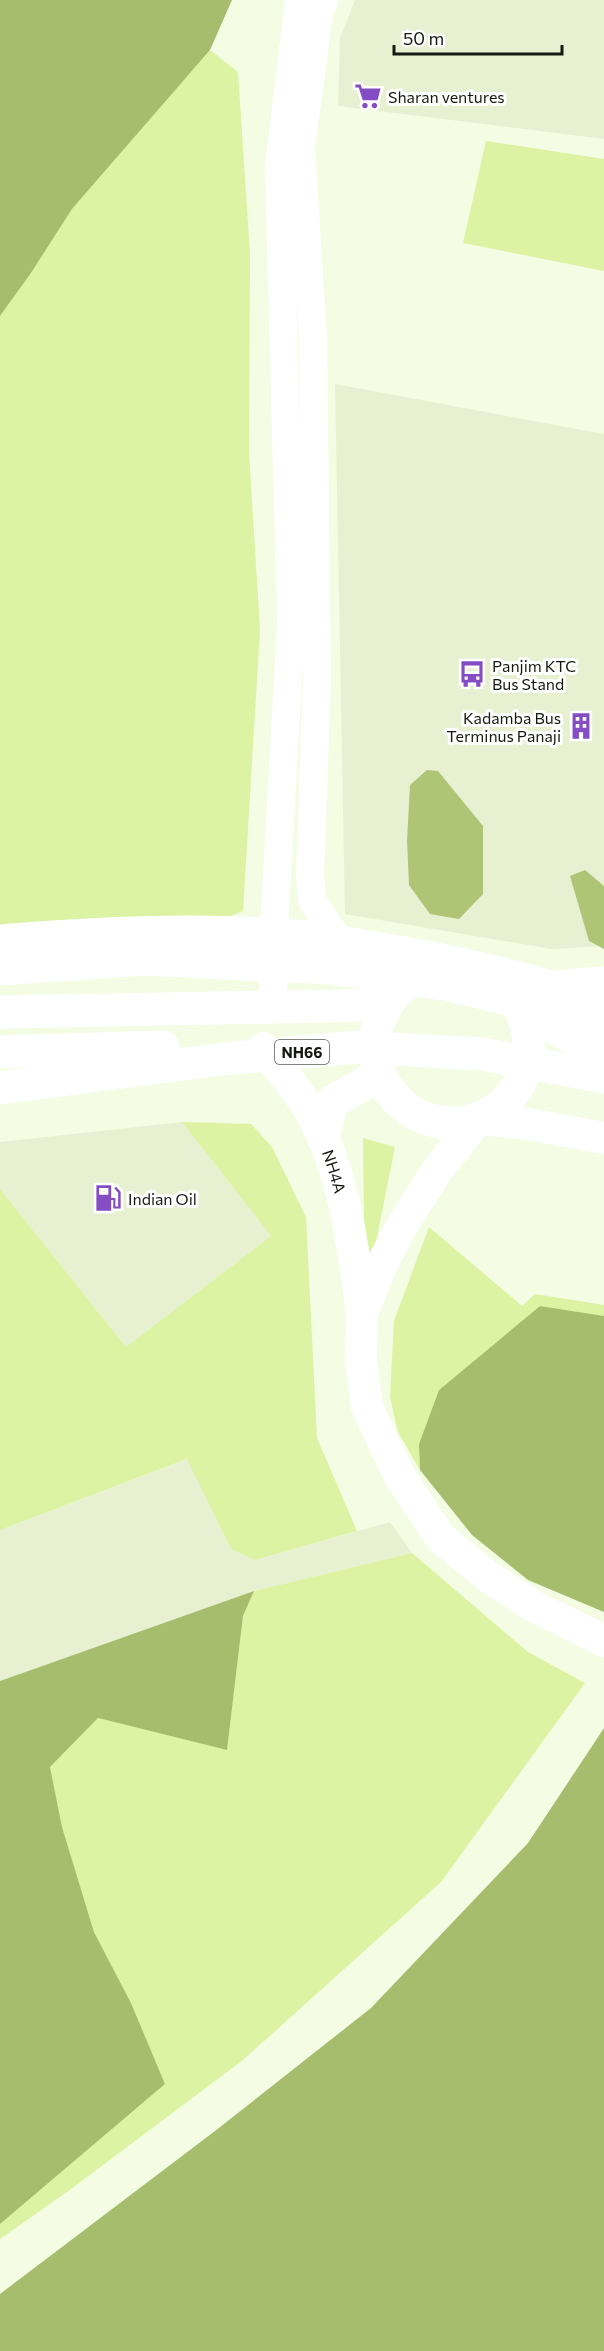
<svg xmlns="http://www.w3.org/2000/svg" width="604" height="2351" font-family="Commissioner,sans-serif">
<rect width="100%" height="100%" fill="#f4fce4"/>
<path fill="#e7f1d2" d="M 355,0 L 604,0 L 604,139 L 338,106 L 340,38 Z
M 335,384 L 604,434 L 604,946 L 552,949 L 345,914 Z
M 182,1122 L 271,1236 L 126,1347 L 0,1189 L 0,1142 Z
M 188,1459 L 231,1549 L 255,1560 L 390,1522 L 412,1553 L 254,1591 L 0,1681 L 0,1530 Z"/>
<path fill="#dbf3a2" d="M 210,50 L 238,72 L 250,254 L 249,452 L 260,630 L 243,911 L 211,924 L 0,927 L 0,316 L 31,273 L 72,209 Z
M 486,141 L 604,159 L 604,271 L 463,243 Z
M 182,1122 L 251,1124 L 272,1147 L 306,1217 L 317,1438 L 357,1531 L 255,1560 L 231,1549 L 187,1459 L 0,1530 L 0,1189 L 126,1347 L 271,1236 Z
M 363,1138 L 395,1147 L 365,1297 Z
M 429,1227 L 522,1306 L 535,1294 L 604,1305 L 604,1316 L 540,1306 L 439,1390 L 419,1444 L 420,1470 L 398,1432 L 390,1397 L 394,1321 Z
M 412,1553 L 528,1652 L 585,1683 L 441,1882 L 243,2060 L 67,2192 L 0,2239 L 0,2224 L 165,2084 L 131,2003 L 94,1932 L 62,1827 L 50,1767 L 98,1718 L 227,1750 L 243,1616 L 254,1591 Z"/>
<path fill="#aec575" d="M 427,770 L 438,771 L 483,826 L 483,894 L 459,919 L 430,914 L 409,885 L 407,841 L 410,785 Z
M 585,870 L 604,886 L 604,949 L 589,941 L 570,876 Z"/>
<path fill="#a6bd6d" d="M 0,0 L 232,0 L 210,50 L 72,209 L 31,273 L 0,316 Z
M 540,1306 L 604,1316 L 604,1612 L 528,1580 L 472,1535 L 420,1470 L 419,1444 L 439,1390 Z
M 254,1591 L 243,1616 L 227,1750 L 98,1718 L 50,1767 L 62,1827 L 94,1932 L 131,2003 L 165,2084 L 0,2224 L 0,1681 Z
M 604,1728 L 604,2351 L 0,2351 L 0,2294 L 215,2131 L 371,2008 L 528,1843 Z"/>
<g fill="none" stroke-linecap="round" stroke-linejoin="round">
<path stroke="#fff" stroke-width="28" d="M 324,0 L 319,14 L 301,147 L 313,337 L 317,679 L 310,875 L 312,900 L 333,932 L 352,949
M 552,985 L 604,980
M 273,1008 L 273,950 L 291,623 L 279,167 L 299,0"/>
<g stroke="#fff" stroke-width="32">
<path d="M 521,1010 L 582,1044 L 604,1059"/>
<path id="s1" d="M 263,1048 C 277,1066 293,1084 305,1103 C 344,1165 352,1242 362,1312"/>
<path d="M 604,1138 L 528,1124 L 478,1119 L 436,1172 L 403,1224 L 383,1262 L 362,1313 L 361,1360 L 367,1407 L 400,1477 L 440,1537 L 487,1576 L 535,1607 L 604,1641"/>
</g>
<path stroke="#fff" stroke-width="33" d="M 0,941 C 98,933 196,928 295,936 C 317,937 340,942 362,946 C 444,958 525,977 604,1004
M 0,969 L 144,959 L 330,968 L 449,985 L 542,1007 L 604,1030
M375 1046a77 77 0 1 1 154 0a77 77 0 1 1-154 0Z
M 0,1012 L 386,1005
M 0,1052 L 163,1047
M 0,1088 L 222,1059 L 357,1047 L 482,1054 L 604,1077
M 323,1137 L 332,1102 L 380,1075"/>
</g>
<defs>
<symbol id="supermarket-bare" viewBox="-9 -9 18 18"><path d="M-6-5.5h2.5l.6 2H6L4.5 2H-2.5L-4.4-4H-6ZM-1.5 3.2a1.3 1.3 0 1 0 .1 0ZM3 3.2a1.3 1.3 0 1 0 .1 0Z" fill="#844dc4" stroke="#fff" stroke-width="2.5" paint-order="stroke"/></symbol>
<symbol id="bus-bare" viewBox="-9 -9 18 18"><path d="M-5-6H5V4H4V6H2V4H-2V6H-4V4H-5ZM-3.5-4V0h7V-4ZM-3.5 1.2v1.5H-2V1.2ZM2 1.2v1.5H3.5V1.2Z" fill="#844dc4" stroke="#fff" stroke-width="2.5" paint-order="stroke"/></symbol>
<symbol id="building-bare" viewBox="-9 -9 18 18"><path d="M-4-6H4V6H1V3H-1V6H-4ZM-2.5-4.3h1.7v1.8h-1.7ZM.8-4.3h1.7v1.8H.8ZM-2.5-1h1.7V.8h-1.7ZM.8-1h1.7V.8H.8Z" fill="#844dc4" stroke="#fff" stroke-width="2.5" paint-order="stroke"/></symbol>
<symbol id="fuel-bare" viewBox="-9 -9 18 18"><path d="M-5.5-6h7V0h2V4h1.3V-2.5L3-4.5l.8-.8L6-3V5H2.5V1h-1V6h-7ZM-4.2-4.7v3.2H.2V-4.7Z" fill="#844dc4" stroke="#fff" stroke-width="2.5" paint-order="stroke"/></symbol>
</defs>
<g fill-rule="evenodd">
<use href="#supermarket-bare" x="349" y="77" width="38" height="38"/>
<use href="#bus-bare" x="453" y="655" width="38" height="38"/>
<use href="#building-bare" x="562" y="707" width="38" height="38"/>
<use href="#fuel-bare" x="89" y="1179" width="38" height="38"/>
</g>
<g text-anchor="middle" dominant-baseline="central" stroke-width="6" stroke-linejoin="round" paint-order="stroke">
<rect fill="#fff" stroke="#5c5e58" stroke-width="1.5" x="275" y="1040" width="54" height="24" rx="4.5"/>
<g font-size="15" font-weight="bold" fill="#161911">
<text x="302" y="1052">NH66</text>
</g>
<g font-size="16" fill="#161911" stroke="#fff" text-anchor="start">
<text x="388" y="96">Sharan ventures</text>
<text x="492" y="665">Panjim KTC<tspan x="492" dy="18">Bus Stand</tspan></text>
<text x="561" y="717" text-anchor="end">Kadamba Bus<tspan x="561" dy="18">Terminus Panaji</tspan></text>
<text x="128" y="1198">Indian Oil</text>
</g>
<g font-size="16" fill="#161911" stroke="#fff">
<text stroke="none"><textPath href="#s1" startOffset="144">NH4A</textPath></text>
</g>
</g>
<path d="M394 45v9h168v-9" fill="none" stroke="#161911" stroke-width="3"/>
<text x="403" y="45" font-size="18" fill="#161911" stroke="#ffffff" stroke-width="4.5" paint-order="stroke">50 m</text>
</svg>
